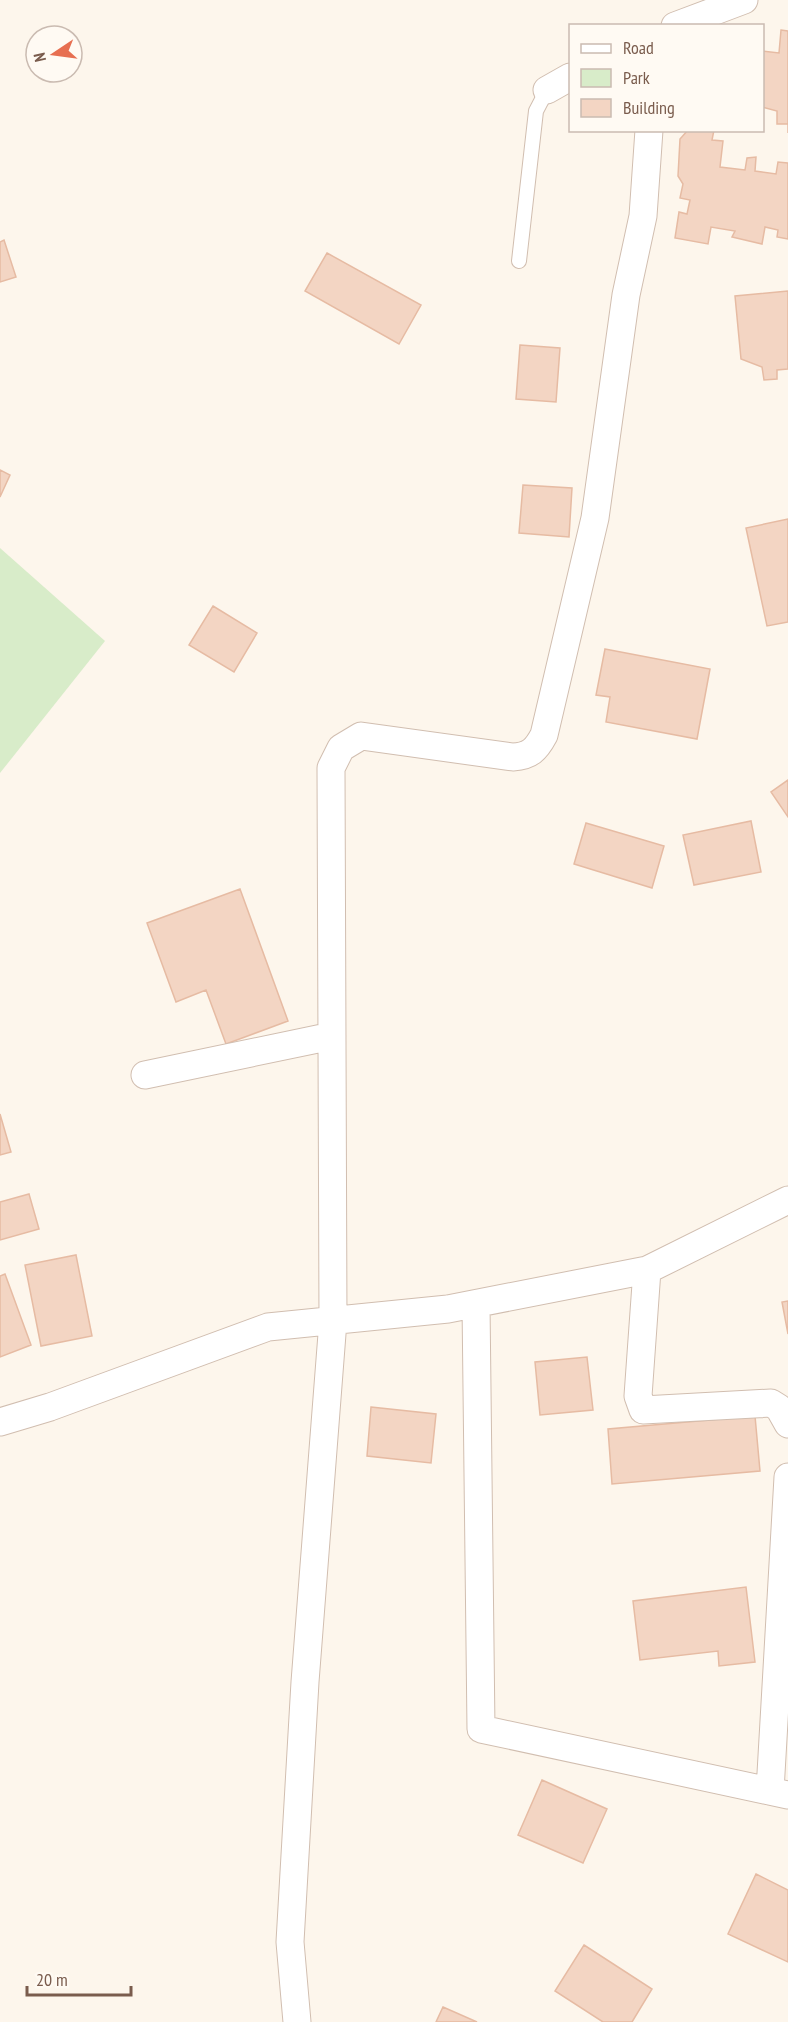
<svg xmlns="http://www.w3.org/2000/svg" width="788" height="2022" font-family="'PT Sans Narrow',sans-serif">
<rect width="100%" height="100%" fill="#fdf6ec"/>
<path fill="#d8ecc9" d="M 0,548 L 105,641 L 0,773 Z"/>
<path fill="#f3d5c3" stroke="#e6bba3" stroke-width="1.5" d="M 781,30 L 788,31 L 788,133 L 788,124 L 777,124 L 777,111 L 762,107 L 762,51 L 779,53 Z
M 688,130 L 714,130 L 712,140 L 723,141 L 720,167 L 745,170 L 747,158 L 756,157 L 755,171 L 776,174 L 778,162 L 788,163 L 788,239 L 777,237 L 778,230 L 765,227 L 762,244 L 732,237 L 735,231 L 711,227 L 708,244 L 675,238 L 679,212 L 687,214 L 690,200 L 680,198 L 683,184 L 678,176 L 680,139 Z
M 4,240 L 16,277 L 0,282 L 0,242 Z
M 327,253 L 421,305 L 399,344 L 305,291 Z
M 788,291 L 788,369 L 777,370 L 777,379 L 764,380 L 762,367 L 741,359 L 735,296 Z
M 520,345 L 560,348 L 556,402 L 516,399 Z
M 0,470 L 10,475 L 0,497 Z
M 523,485 L 572,488 L 569,537 L 519,533 Z
M 788,519 L 788,622 L 767,626 L 746,528 Z
M 213,606 L 257,633 L 234,672 L 189,645 Z
M 605,649 L 710,669 L 697,739 L 606,722 L 610,697 L 596,695 Z
M 788,780 L 788,817 L 771,792 Z
M 751,821 L 761,872 L 694,885 L 683,835 Z
M 586,823 L 664,846 L 652,888 L 574,864 Z
M 240,889 L 288,1021 L 226,1044 L 206,990 L 176,1002 L 147,923 Z
M 0,1114 L 11,1152 L 0,1155 Z
M 29,1194 L 39,1229 L 0,1240 L 0,1202 Z
M 76,1255 L 92,1336 L 41,1346 L 25,1265 Z
M 5,1274 L 31,1345 L 0,1357 L 0,1276 Z
M 788,1301 L 788,1334 L 782,1302 Z
M 587,1357 L 593,1410 L 540,1415 L 535,1362 Z
M 371,1407 L 436,1414 L 431,1463 L 367,1456 Z
M 755,1416 L 760,1471 L 612,1484 L 608,1429 Z
M 746,1587 L 755,1662 L 719,1666 L 718,1651 L 640,1660 L 633,1601 Z
M 542,1780 L 607,1809 L 583,1863 L 518,1835 Z
M 756,1874 L 788,1890 L 788,1962 L 728,1934 Z
M 584,1945 L 652,1989 L 632,2022 L 603,2022 L 555,1991 Z
M 443,2007 L 477,2022 L 436,2022 Z"/>
<g fill="none" stroke-linecap="round" stroke-linejoin="round">
<defs>
<path id="service" d="M 519,261 L 536,111 L 547,90"/>
<path id="minor" d="M 675,26 L 744,0
M 547,90 L 570,77
M 145,1075 L 332,1036
M 647,1270 L 638,1396 L 643,1410 L 771,1403 L 779,1408 L 788,1424
M 476,1304 L 481,1729 L 788,1795
M 0,1422 L 50,1407 L 268,1327 L 448,1309 L 647,1270 L 788,1200
M 770,1791 L 788,1477
M 297,2022 L 290,1942 L 305,1682 L 333,1321 L 331,768 L 341,748 L 361,736 L 513,757 C 530,756 536,750 544,735 L 595,518 L 626,295 L 643,216 L 649,130"/>
</defs>
<use href="#service" stroke="#d1beb0" stroke-width="16"/>
<use href="#minor" stroke="#d1beb0" stroke-width="29"/>
<use href="#service" stroke="#fff" stroke-width="14"/>
<use href="#minor" stroke="#fff" stroke-width="27"/>
</g>
<rect x="569" y="24" width="195" height="108" fill="#fffaf3" stroke="#cabbb1" stroke-width="1.5"/>
<rect x="581" y="44" width="30" height="9" fill="#ffffff" stroke="#cabbb1" stroke-width="1.5"/>
<text x="623" y="54" font-size="18" fill="#7a5c4d">Road</text>
<rect x="581" y="69" width="30" height="18" fill="#d8ecc9" stroke="#cabbb1" stroke-width="1.5"/>
<text x="623" y="84" font-size="18" fill="#7a5c4d">Park</text>
<rect x="581" y="99" width="30" height="18" fill="#f3d5c3" stroke="#cabbb1" stroke-width="1.5"/>
<text x="623" y="114" font-size="18" fill="#7a5c4d">Building</text>
<g transform="translate(54 54) rotate(257)"><circle r="28" fill="#fffaf3" stroke="#cabbb1" stroke-width="1.5"/>
<path d="M0-4.5L10 22L0 15L-10 22Z" fill="#e76f51"/>
<text y="-9" font-size="16" font-weight="bold" text-anchor="middle" fill="#7a5c4d">N</text>
</g>
<path d="M27 1986v9h104v-9" fill="none" stroke="#7a5c4d" stroke-width="3"/>
<text x="36" y="1986" font-size="18" fill="#7a5c4d" stroke="#fffaf3" stroke-width="4.5" paint-order="stroke">20 m</text>
</svg>
